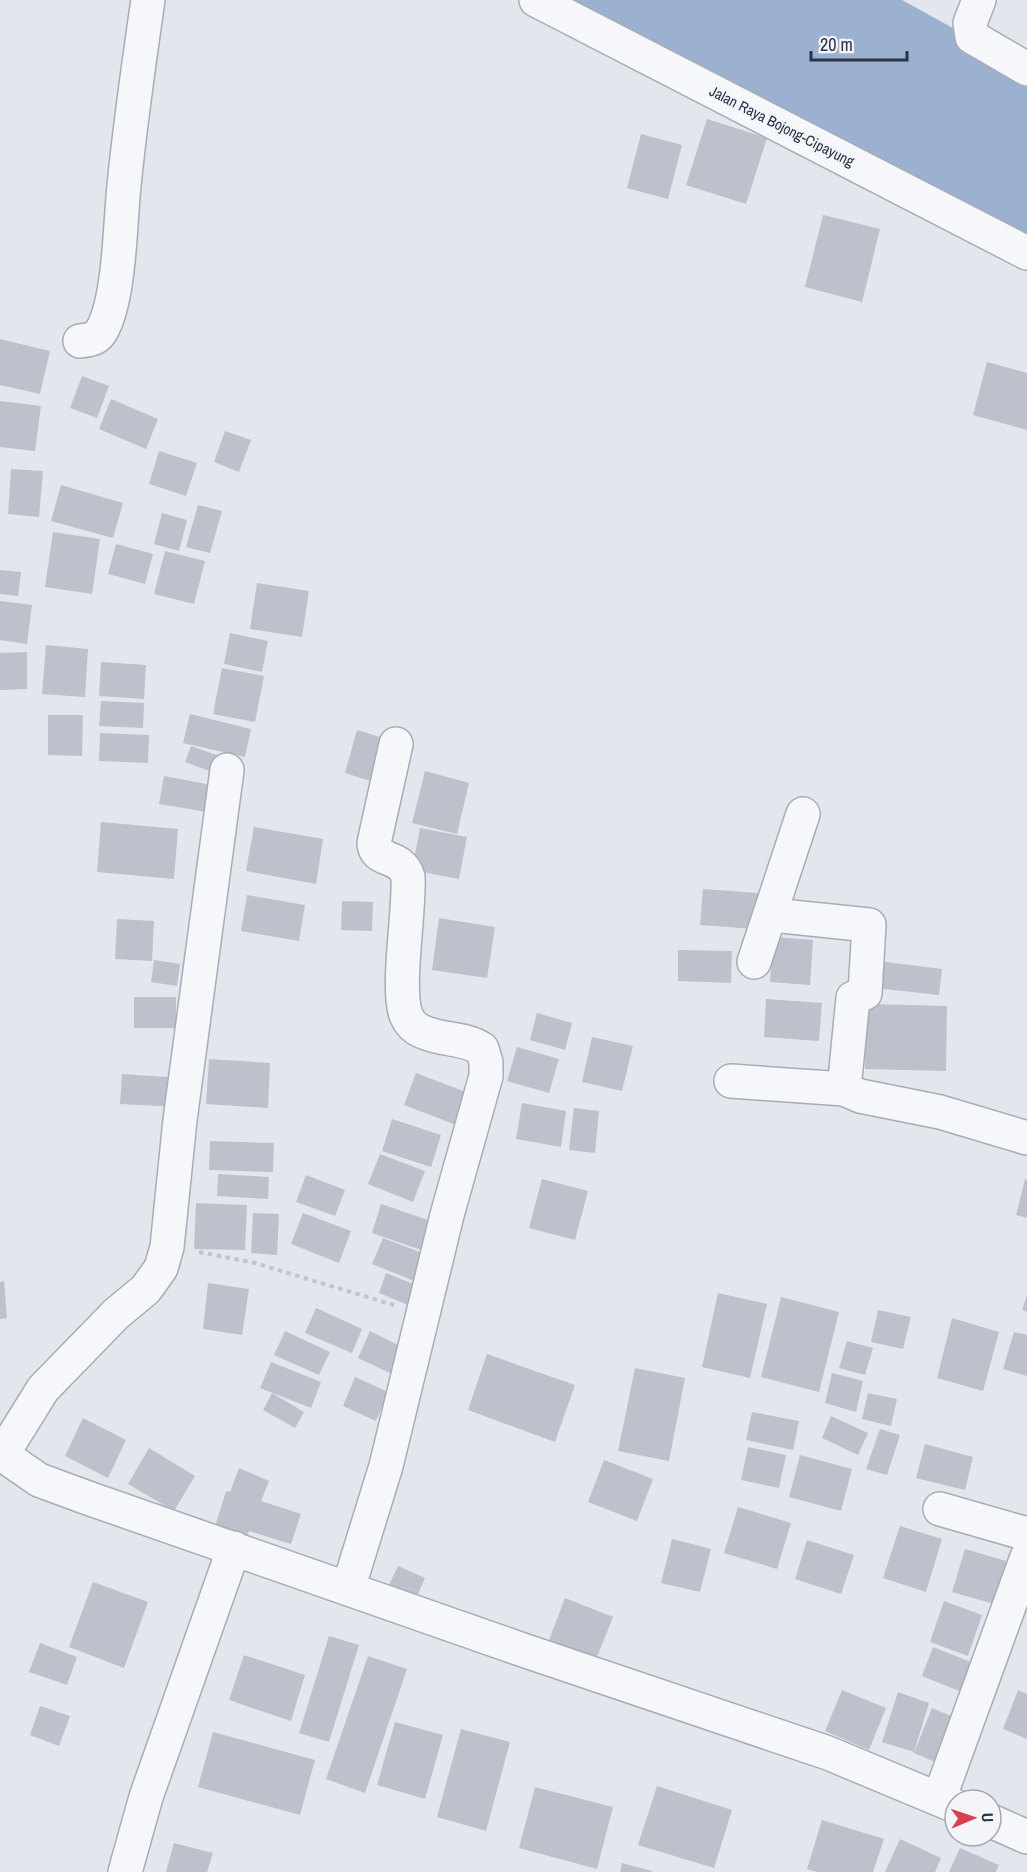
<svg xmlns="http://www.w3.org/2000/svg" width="1027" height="1872" font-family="'Archivo Narrow',sans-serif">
<rect width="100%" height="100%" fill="#e3e6ec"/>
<path fill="#9bb1cf" d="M 524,0 L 902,0 L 1027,69 L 1027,256 Z"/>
<path fill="#bcc1cc" d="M 707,119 L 767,138 L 746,204 L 686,185 Z
M 641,134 L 682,145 L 668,199 L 627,188 Z
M 823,215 L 880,229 L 862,302 L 805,287 Z
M 0,339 L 50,351 L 40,394 L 0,385 Z
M 987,362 L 1027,373 L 1027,430 L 973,415 Z
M 82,376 L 109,386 L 97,418 L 70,408 Z
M 111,399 L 158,419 L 146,449 L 99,429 Z
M 0,401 L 41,406 L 35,451 L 0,447 Z
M 225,431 L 251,440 L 239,472 L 214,462 Z
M 159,451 L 197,463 L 186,496 L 149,484 Z
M 11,469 L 43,471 L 39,517 L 8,514 Z
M 61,485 L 123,503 L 113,538 L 51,521 Z
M 198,505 L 222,511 L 210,553 L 186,547 Z
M 162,513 L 187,520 L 179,551 L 154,544 Z
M 53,532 L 100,539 L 92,594 L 45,587 Z
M 116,544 L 153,554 L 145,584 L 108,574 Z
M 165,551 L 205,561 L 194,604 L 154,594 Z
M 0,570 L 21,572 L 18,596 L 0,594 Z
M 257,583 L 309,591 L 302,637 L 250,629 Z
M 0,601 L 32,605 L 27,644 L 0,640 Z
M 230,633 L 268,641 L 262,672 L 224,664 Z
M 46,645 L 88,649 L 85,697 L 42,694 Z
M 27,652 L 27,689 L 0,690 L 0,653 Z
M 101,662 L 146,665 L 144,699 L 99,696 Z
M 222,668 L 264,676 L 255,722 L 213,714 Z
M 101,701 L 144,703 L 143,728 L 99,726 Z
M 190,714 L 251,729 L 245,757 L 183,743 Z
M 48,715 L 83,715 L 82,756 L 48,755 Z
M 357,730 L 393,741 L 380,784 L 345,773 Z
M 100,733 L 149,735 L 148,763 L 99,761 Z
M 191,746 L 225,758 L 220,775 L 185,762 Z
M 425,771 L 469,783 L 457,834 L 412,823 Z
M 164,776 L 217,786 L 213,813 L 159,804 Z
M 101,822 L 178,829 L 174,879 L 97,872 Z
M 254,827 L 323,839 L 316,884 L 246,871 Z
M 420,828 L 467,837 L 459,879 L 412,870 Z
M 703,889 L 758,893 L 755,929 L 700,925 Z
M 247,895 L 305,905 L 299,941 L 241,931 Z
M 342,901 L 373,902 L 372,931 L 341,930 Z
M 439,918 L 495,927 L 487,978 L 432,970 Z
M 117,919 L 154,921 L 152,961 L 115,959 Z
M 773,937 L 813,940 L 810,985 L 770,982 Z
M 678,950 L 732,951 L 731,983 L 678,981 Z
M 154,960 L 180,964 L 177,986 L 151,982 Z
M 878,961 L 942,969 L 939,995 L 875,988 Z
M 134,997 L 176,997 L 176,1028 L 134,1028 Z
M 766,999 L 822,1003 L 819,1041 L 764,1037 Z
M 866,1004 L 947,1006 L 946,1071 L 865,1069 Z
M 537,1013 L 572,1023 L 565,1050 L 530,1040 Z
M 592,1037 L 633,1046 L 622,1091 L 582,1082 Z
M 517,1047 L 559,1059 L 549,1093 L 507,1081 Z
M 209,1059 L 270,1063 L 268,1108 L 206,1104 Z
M 416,1073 L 471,1094 L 459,1126 L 404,1105 Z
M 122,1074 L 181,1078 L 179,1107 L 120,1104 Z
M 522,1103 L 566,1111 L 561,1147 L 516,1139 Z
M 574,1108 L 599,1111 L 595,1153 L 569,1150 Z
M 392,1119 L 441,1135 L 431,1167 L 382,1151 Z
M 210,1141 L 274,1143 L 273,1172 L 209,1170 Z
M 380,1154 L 425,1171 L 413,1202 L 368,1184 Z
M 218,1174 L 269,1177 L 268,1199 L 217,1196 Z
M 306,1175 L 345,1190 L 335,1216 L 296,1202 Z
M 542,1179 L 588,1191 L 575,1240 L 529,1228 Z
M 1025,1179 L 1027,1180 L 1027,1218 L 1016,1215 Z
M 196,1203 L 247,1205 L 245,1250 L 194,1249 Z
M 381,1204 L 437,1223 L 427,1252 L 372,1233 Z
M 253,1213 L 279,1214 L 277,1255 L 251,1253 Z
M 303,1213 L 351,1231 L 339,1263 L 291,1244 Z
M 383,1238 L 430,1256 L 419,1283 L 372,1264 Z
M 386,1273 L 421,1287 L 413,1307 L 379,1293 Z
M 4,1281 L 7,1318 L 0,1319 L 0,1282 Z
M 208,1283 L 249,1289 L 242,1335 L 203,1329 Z
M 718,1293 L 767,1304 L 750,1378 L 702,1367 Z
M 1027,1295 L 1027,1312 L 1022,1310 Z
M 781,1297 L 839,1312 L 819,1392 L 761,1377 Z
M 316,1308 L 362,1329 L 352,1353 L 305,1333 Z
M 878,1310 L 911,1317 L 903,1349 L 871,1342 Z
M 952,1318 L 999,1332 L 983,1391 L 937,1378 Z
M 285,1331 L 330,1352 L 319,1375 L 274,1355 Z
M 370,1331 L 406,1349 L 394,1375 L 358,1358 Z
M 1014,1332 L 1027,1335 L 1027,1376 L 1003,1369 Z
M 847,1341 L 873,1348 L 865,1375 L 839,1368 Z
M 487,1354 L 575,1385 L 555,1442 L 468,1410 Z
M 271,1362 L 321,1382 L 311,1408 L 260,1388 Z
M 635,1368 L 685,1378 L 669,1461 L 618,1451 Z
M 832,1373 L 863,1381 L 856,1412 L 825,1403 Z
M 355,1377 L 388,1392 L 376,1421 L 343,1406 Z
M 272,1393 L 304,1412 L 295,1428 L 263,1410 Z
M 868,1393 L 897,1399 L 891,1426 L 862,1419 Z
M 752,1412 L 799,1421 L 793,1450 L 746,1440 Z
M 831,1416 L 868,1433 L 858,1455 L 822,1438 Z
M 83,1418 L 126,1440 L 108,1478 L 65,1456 Z
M 880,1429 L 900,1435 L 887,1475 L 866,1469 Z
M 925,1444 L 973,1457 L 965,1490 L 916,1478 Z
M 748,1447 L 786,1455 L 779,1488 L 741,1480 Z
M 149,1448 L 195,1476 L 174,1511 L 128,1484 Z
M 800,1455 L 852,1469 L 841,1511 L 789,1497 Z
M 604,1460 L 653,1479 L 637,1521 L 588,1502 Z
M 239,1468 L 269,1481 L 261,1501 L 301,1514 L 291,1544 L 249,1531 L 244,1545 L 213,1533 L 226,1491 L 230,1492 Z
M 738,1507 L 791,1523 L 777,1569 L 724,1553 Z
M 900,1526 L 942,1539 L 926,1592 L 883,1578 Z
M 672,1539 L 711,1549 L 700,1592 L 661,1583 Z
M 807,1540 L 854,1555 L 841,1594 L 795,1579 Z
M 965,1549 L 1006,1561 L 994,1604 L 952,1592 Z
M 398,1566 L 425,1578 L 417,1597 L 389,1585 Z
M 93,1582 L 148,1602 L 124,1668 L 69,1647 Z
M 565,1598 L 613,1617 L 595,1662 L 548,1643 Z
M 944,1601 L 982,1615 L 968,1656 L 930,1642 Z
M 329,1636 L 359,1645 L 329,1742 L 299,1733 Z
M 40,1643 L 77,1657 L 67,1685 L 29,1672 Z
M 933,1647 L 981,1666 L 969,1695 L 922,1676 Z
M 244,1655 L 305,1675 L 291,1721 L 229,1700 Z
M 368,1656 L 407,1669 L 365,1793 L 326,1779 Z
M 842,1690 L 886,1708 L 869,1750 L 825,1731 Z
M 1018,1690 L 1027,1694 L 1027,1739 L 1003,1729 Z
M 898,1692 L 929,1703 L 914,1752 L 882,1742 Z
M 40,1706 L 70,1716 L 59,1746 L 30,1735 Z
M 932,1708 L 968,1723 L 949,1768 L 914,1753 Z
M 395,1722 L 443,1735 L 425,1799 L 377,1785 Z
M 461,1729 L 510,1742 L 486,1831 L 437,1817 Z
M 213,1732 L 315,1760 L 300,1815 L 198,1787 Z
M 657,1786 L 732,1810 L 714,1868 L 638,1845 Z
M 535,1787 L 613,1807 L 597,1869 L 519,1848 Z
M 822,1820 L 884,1839 L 873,1872 L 817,1872 L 807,1869 Z
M 900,1839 L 941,1858 L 935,1872 L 885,1872 Z
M 174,1843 L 213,1853 L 207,1872 L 166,1872 Z
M 960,1848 L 999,1865 L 996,1872 L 949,1872 Z
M 622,1863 L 652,1871 L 652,1872 L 620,1872 Z"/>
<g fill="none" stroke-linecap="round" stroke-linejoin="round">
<defs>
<path id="minor" d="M 536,0 L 1027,253
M 979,0 L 970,23 L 972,37 L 1027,69
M 80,341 C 87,340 95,340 100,333 C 120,304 120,222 124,186 C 130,124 139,62 148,0
M 772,915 L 869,925 L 865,993 L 853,998 L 844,1089 L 860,1096 L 940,1112 L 1027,1138
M 754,962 L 803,814
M 731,1081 L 844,1089
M 0,1453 L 39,1480 L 85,1497 L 520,1649 L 828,1753 L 955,1806
M 2,1455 L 43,1389 L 116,1314 L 146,1289 L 161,1268 L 167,1247 L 180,1120 L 227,770
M 940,1509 L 1027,1534
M 348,1589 L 386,1466 L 447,1215 L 486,1076 L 486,1062 L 482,1049 C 464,1037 441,1041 421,1031 C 414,1028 409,1022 406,1015 C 396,988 410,910 408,877 C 400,852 375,864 374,843 L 396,744
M 939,1799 L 1027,1557
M 991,1821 L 1027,1837
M 125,1872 L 146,1797 L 234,1548"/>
</defs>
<use href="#minor" stroke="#a7acb7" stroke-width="36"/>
<path stroke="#c1c4cb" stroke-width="4" stroke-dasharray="4.5 4.5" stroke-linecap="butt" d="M 199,1252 L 255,1263 L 394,1305"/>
<use href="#minor" stroke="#f6f7fa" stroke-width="33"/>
</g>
<g text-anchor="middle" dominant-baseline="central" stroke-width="4.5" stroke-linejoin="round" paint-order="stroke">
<g font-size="15" fill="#293246" stroke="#f3f5f9">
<text transform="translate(782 126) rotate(27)">Jalan Raya Bojong-Cipayung</text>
</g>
</g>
<g transform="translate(973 1818) rotate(88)"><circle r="28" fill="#f3f5f9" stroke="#a2a7b1" stroke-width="1.5"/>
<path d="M0-4.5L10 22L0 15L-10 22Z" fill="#da3f4e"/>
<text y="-9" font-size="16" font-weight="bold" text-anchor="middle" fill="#293246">U</text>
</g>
<path d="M811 51v9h96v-9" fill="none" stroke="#293246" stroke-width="3"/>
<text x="820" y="51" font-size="18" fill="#293246" stroke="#f3f5f9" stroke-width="4.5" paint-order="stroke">20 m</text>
</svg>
